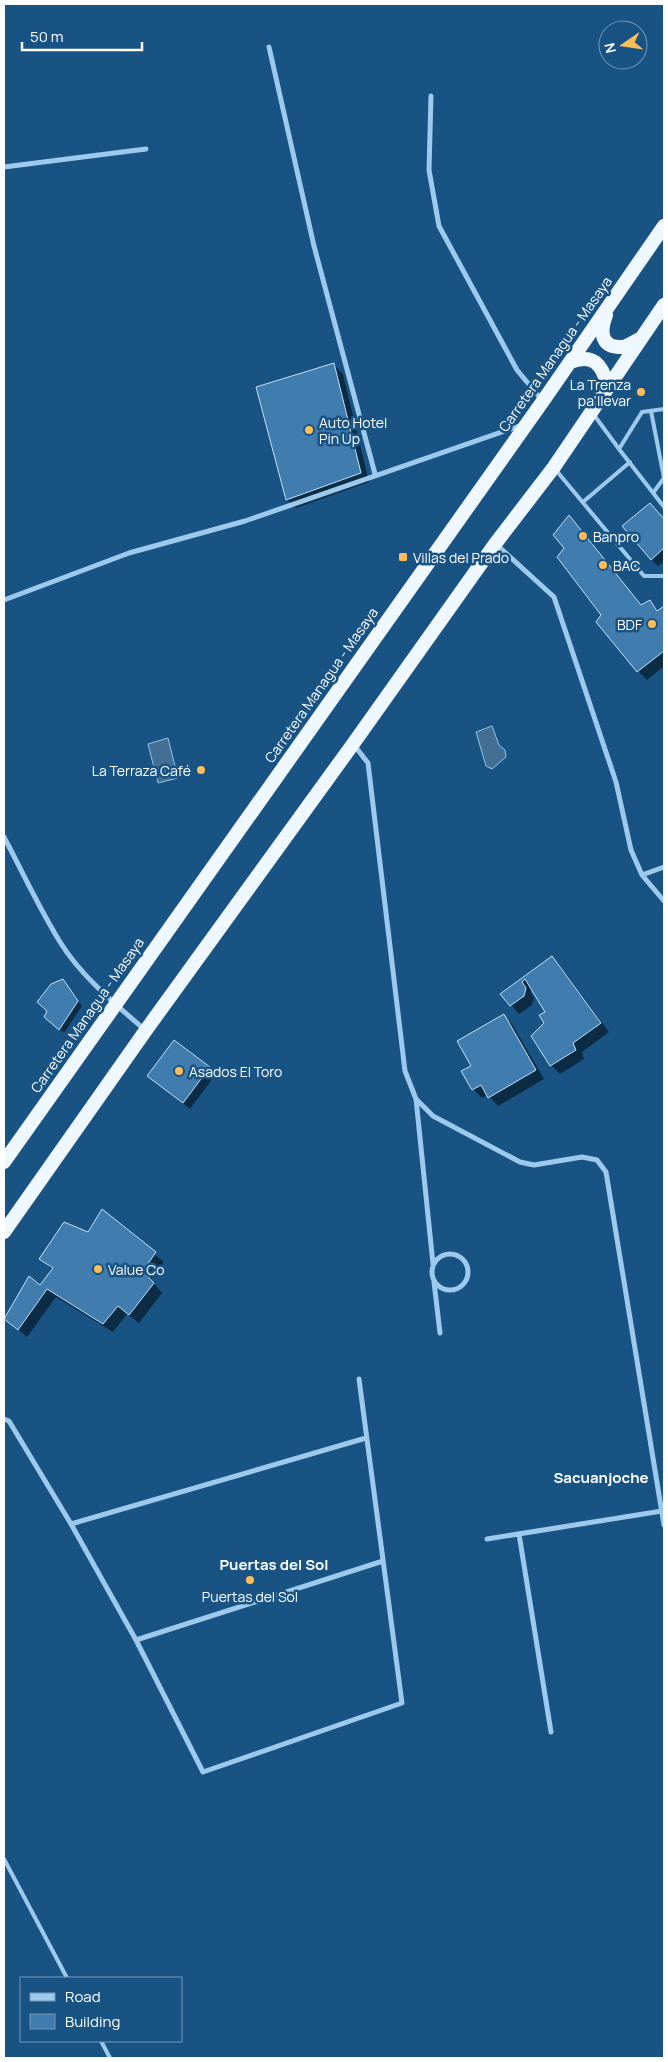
<svg xmlns="http://www.w3.org/2000/svg" width="668" height="2062" font-family="Manrope,sans-serif">
<rect width="100%" height="100%" fill="#185384"/>
<path fill="#436f94" stroke="#8fc6ef" d="M 492,726 L 499,745 L 505,750 L 506,757 L 492,769 L 486,766 L 476,732 Z
M 168,738 L 178,778 L 158,783 L 148,744 Z"/>
<path fill="#0007" d="M 334,365 L 343,374 L 369,482 L 296,508 L 287,500 L 258,388 Z
M 657,511 L 664,520 L 664,561 L 658,566 L 651,559 Z
M 569,517 L 642,606 L 650,601 L 659,612 L 664,608 L 664,666 L 647,680 L 638,671 L 603,615 L 566,548 Z
M 552,958 L 560,966 L 609,1032 L 582,1052 L 584,1059 L 560,1074 L 551,1065 L 546,1023 L 546,1012 L 533,989 L 530,991 L 534,998 L 532,1005 L 519,1014 L 502,994 Z
M 63,981 L 82,1006 L 64,1033 L 50,1021 L 48,1011 Z
M 503,1015 L 512,1024 L 544,1079 L 498,1106 L 488,1095 L 482,1098 L 473,1089 L 463,1072 L 472,1066 Z
M 175,1041 L 216,1074 L 190,1109 L 149,1076 Z
M 102,1211 L 164,1262 L 151,1280 L 162,1293 L 139,1323 L 127,1314 L 113,1332 L 56,1297 L 27,1337 L 5,1318 L 41,1287 L 53,1270 L 41,1259 L 89,1233 Z"/>
<path fill="#407dae" stroke="#c2e1f9" d="M 334,363 L 361,473 L 286,500 L 256,387 Z
M 650,503 L 664,519 L 664,548 L 651,560 L 622,526 Z
M 569,515 L 641,605 L 650,600 L 657,611 L 664,606 L 664,651 L 637,672 L 596,622 L 601,615 L 557,557 L 564,548 L 553,535 Z
M 552,956 L 601,1023 L 573,1043 L 576,1050 L 550,1066 L 531,1036 L 544,1023 L 539,1015 L 545,1012 L 525,979 L 522,982 L 526,988 L 524,996 L 510,1006 L 500,994 Z
M 63,979 L 78,1001 L 59,1030 L 44,1017 L 47,1011 L 37,1002 L 51,984 Z
M 504,1014 L 536,1070 L 488,1098 L 481,1085 L 472,1090 L 461,1071 L 471,1066 L 457,1041 Z
M 174,1040 L 210,1067 L 183,1103 L 147,1076 Z
M 102,1209 L 156,1252 L 143,1271 L 154,1283 L 129,1315 L 118,1306 L 103,1324 L 47,1289 L 18,1330 L 4,1319 L 29,1276 L 40,1285 L 53,1268 L 39,1259 L 64,1222 L 88,1232 Z"/>
<g fill="none" stroke-linecap="round" stroke-linejoin="round">
<path stroke="#9dc9ec" stroke-width="4" d="M 651,411 L 664,478 L 653,493
M 594,415 L 619,449 L 642,412 L 664,409
M 619,449 L 664,507
M 555,469 L 644,576 L 664,576
M 583,502 L 630,462
M 4,1859 L 67,1978
M 101,2041 L 110,2058"/>
<path stroke="#9dc9ec" stroke-width="5" d="M 269,47 L 314,246 L 375,474
M 431,96 L 429,170 L 439,226 L 517,370 L 541,399
M 4,167 L 146,149
M 497,545 L 554,597 L 616,782 L 631,850 L 642,875 L 664,901
M 4,600 L 129,553 L 245,521 L 522,425
M 354,745 L 368,763 L 405,1071 L 416,1099 L 433,1116 L 520,1162 L 534,1165 L 582,1157 L 597,1160 L 606,1172 L 664,1525
M 4,837 C 22,871 39,908 60,942 C 81,976 115,1004 145,1030
M 642,875 L 664,867
M 416,1099 L 433,1264
M432 1272a18 18 0 1 1 36 0a18 18 0 1 1-36 0Z
M 434,1282 L 440,1333
M 4,1419 L 9,1421 L 71,1524 L 136,1640 L 203,1772 L 402,1703 L 359,1379
M 71,1524 L 366,1438
M 519,1534 L 551,1732
M 487,1539 L 662,1511
M 136,1640 L 383,1561"/>
<path stroke="#f0f8ff" stroke-width="14" d="M 606,315 C 600,331 600,348 622,347 C 627,347 635,341 640,339
M 570,362 C 593,353 602,364 608,386
M 4,1162 L 543,401 L 664,226
M 4,1232 L 146,1030 L 353,744 L 495,544 L 554,467 L 664,305"/>
</g>
<g fill="#ffbd58" stroke="#185384" stroke-width="2">
<circle cx="641" cy="392" r="5"/>
<circle cx="309" cy="430" r="5"/>
<circle cx="583" cy="536" r="5"/>
<rect x="398" y="552" width="10" height="10" rx="2.5"/>
<circle cx="603" cy="565" r="5"/>
<circle cx="652" cy="624" r="5"/>
<circle cx="201" cy="770" r="5"/>
<circle cx="179" cy="1071" r="5"/>
<circle cx="98" cy="1269" r="5"/>
<circle cx="250" cy="1580" r="5"/>
</g>
<g text-anchor="middle" dominant-baseline="central" stroke-width="5" stroke-linejoin="round" paint-order="stroke">
<g font-size="14" fill="#fff" stroke="#185384">
<text transform="translate(555 354) rotate(-55)">Carretera Managua - Masaya</text>
<text transform="translate(321 685) rotate(-55)">Carretera Managua - Masaya</text>
<text transform="translate(87 1015) rotate(-55)">Carretera Managua - Masaya</text>
</g>
<g font-size="14" fill="#fff" stroke="#185384" text-anchor="start">
<text x="631" y="384" text-anchor="end">La Trenza<tspan x="631" dy="16">pa'llevar</tspan></text>
<text x="319" y="422">Auto Hotel<tspan x="319" dy="16">Pin Up</tspan></text>
<text x="593" y="536">Banpro</text>
<text x="413" y="557">Villas del Prado</text>
<text x="613" y="565">BAC</text>
<text x="642" y="624" text-anchor="end">BDF</text>
<text x="191" y="770" text-anchor="end">La Terraza Café</text>
<text x="189" y="1071">Asados El Toro</text>
<text x="108" y="1269">Value Co</text>
<text x="250" y="1596" text-anchor="middle">Puertas del Sol</text>
</g>
<g font-size="15" font-weight="bold" fill="#fff" stroke="#185384">
<text x="601" y="1477">Sacuanjoche</text>
<text x="274" y="1564">Puertas del Sol</text>
</g>
</g>
<rect width="668" height="2062" fill="none" stroke="#ffffff" stroke-width="10"/>
<rect x="20" y="1977" width="162" height="65" fill="#185384" stroke="#7498b5"/>
<rect x="30" y="1993" width="25" height="8" fill="#9dc9ec" stroke="#7498b5"/>
<text x="65" y="2002" font-size="15" fill="#ffffff">Road</text>
<rect x="30" y="2014" width="25" height="15" fill="#407dae" stroke="#7498b5"/>
<text x="65" y="2027" font-size="15" fill="#ffffff">Building</text>
<g transform="translate(623 45) rotate(257)"><circle r="24" fill="#185384" stroke="#7498b5"/>
<path d="M0-4L9 19L0 12L-9 19Z" fill="#ffbd58"/>
<text y="-8" font-size="14" font-weight="bold" text-anchor="middle" fill="#ffffff">N</text>
</g>
<path d="M22 42v8h120v-8" fill="none" stroke="#ffffff" stroke-width="2.5"/>
<text x="30" y="42" font-size="15" fill="#ffffff" stroke="#185384" stroke-width="4" paint-order="stroke">50 m</text>
</svg>
